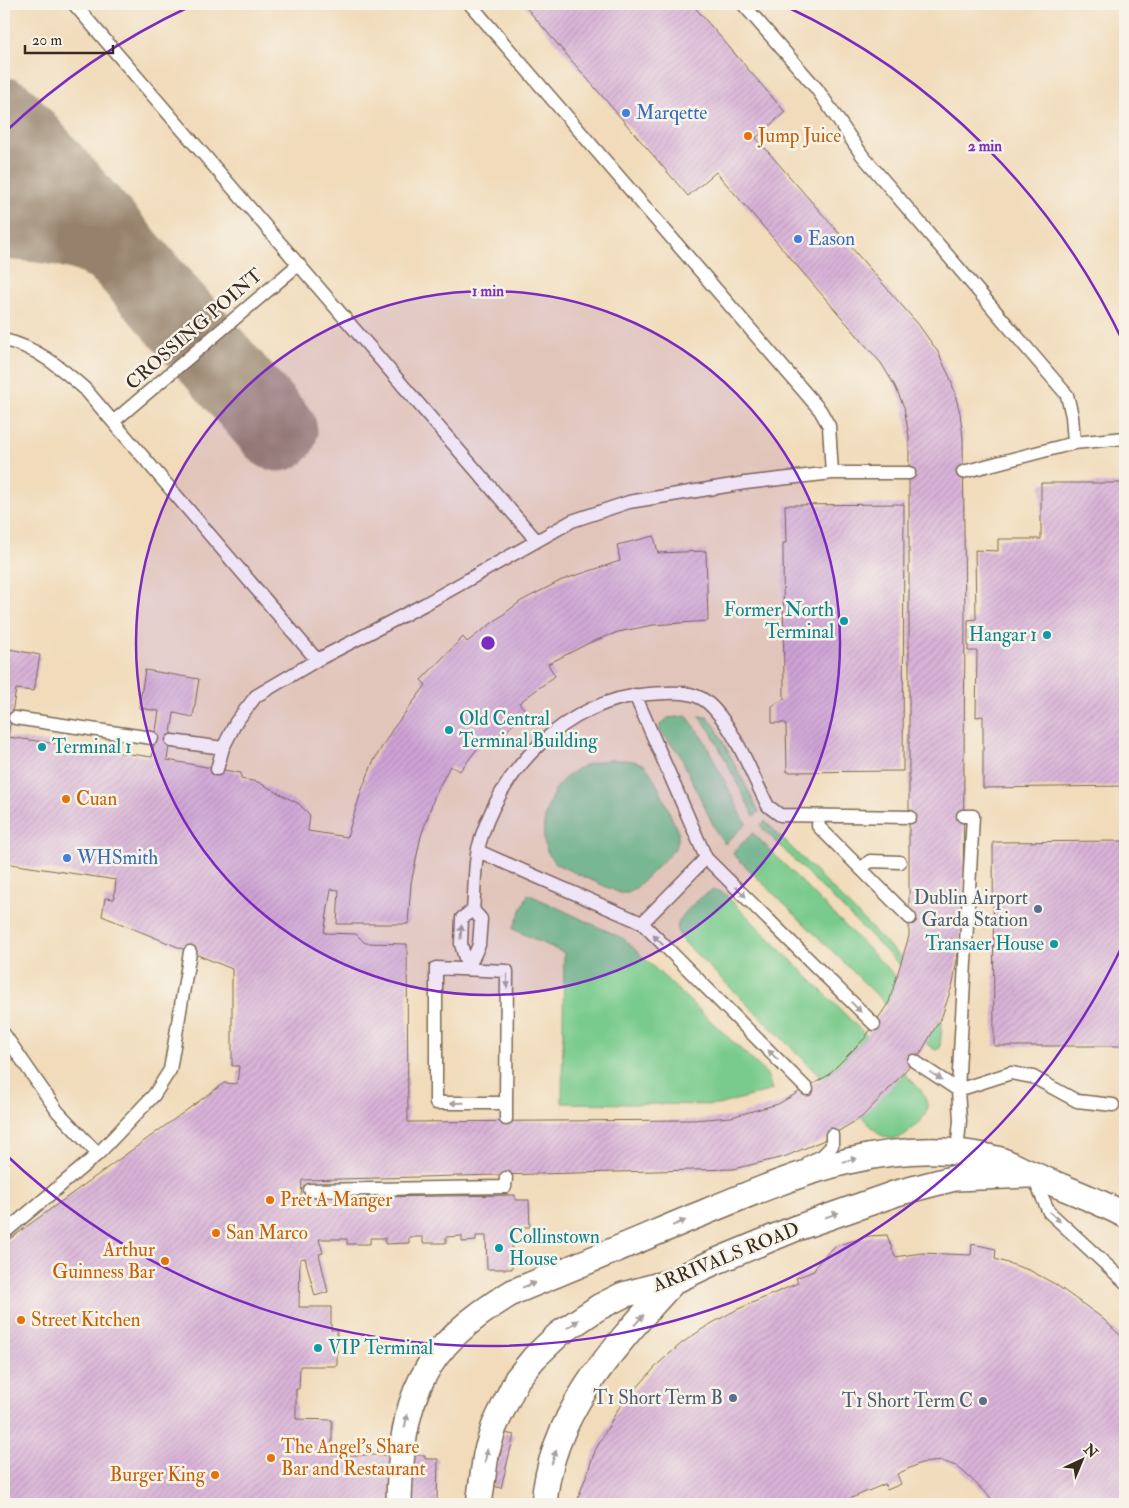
<svg xmlns="http://www.w3.org/2000/svg" width="1129" height="1508" font-family="'IM FELL Double Pica',serif">
<defs>
<pattern id="building-hatch" width="6" height="6" patternUnits="userSpaceOnUse" patternTransform="scale(1.25)"><rect width="6" height="6" fill="#d9b3d8"/><path d="M-1 1l2-2M0 6l6-6M5 7l2-2" fill="none" stroke="#bb9ab9"/></pattern>
</defs>
<rect width="100%" height="100%" fill="#f7f3e8"/>
<filter id="ink" filterUnits="userSpaceOnUse"><feTurbulence type="fractalNoise" baseFrequency=".02" numOctaves="2"/><feDisplacementMap in="SourceGraphic" scale="10" xChannelSelector="R" yChannelSelector="G"/><feConvolveMatrix kernelMatrix="1 2 1 2 8 2 1 2 1" color-interpolation-filters="sRGB"/></filter>
<filter id="wash" filterUnits="userSpaceOnUse"><feTurbulence type="fractalNoise" baseFrequency=".0096" numOctaves="4" result="noise"/><feDisplacementMap in="SourceGraphic" scale="20" xChannelSelector="R" yChannelSelector="G"/><feGaussianBlur stdDeviation="1.12" result="paint"/><feColorMatrix in="noise" values="0 0 0 0 0 0 0 0 0 0 0 0 0 0 0 0 0 1.4 0 .05"/><feComposite in="paint" operator="in"/></filter>
<g filter="url(#wash)">
<rect width="100%" height="100%" fill="#f1dbba"/>
<path fill="#79cb8d" stroke="#5a7a56" d="M 687,716 L 703,738 L 746,824 L 725,844 L 718,835 L 679,753 L 660,731 L 660,725 L 668,718 Z
M 699,716 L 707,717 L 715,726 L 759,812 L 754,816 L 711,732 Z
M 609,760 C 619,760 634,759 644,765 C 654,772 672,819 678,832 L 678,841 L 674,850 L 636,888 L 628,893 L 620,893 L 560,866 C 531,849 545,795 566,777 C 579,766 592,762 609,760 Z
M 765,821 L 940,997 L 942,1007 L 760,826 Z
M 753,833 L 942,1023 L 940,1048 L 936,1050 L 929,1046 L 732,853 Z
M 715,890 L 725,894 L 921,1090 C 924,1095 928,1103 927,1109 C 925,1120 906,1137 894,1139 C 889,1139 883,1136 879,1134 L 680,938 C 678,933 676,928 679,922 C 682,913 706,891 715,890 Z
M 528,894 L 624,939 L 767,1074 L 772,1090 L 718,1105 L 562,1103 L 564,953 L 513,929 Z"/>
<g fill="none" stroke-linecap="round" stroke-linejoin="round">
<path stroke="#96826c" stroke-width="79" d="M 4,117 L 278,432
M 4,220 C 46,223 91,226 124,255"/>
</g>
<g id="blocks">
<path fill="url(#building-hatch)" d="M 523,4 L 692,4 L 785,112 L 756,138 L 918,324 L 938,352 L 951,380 L 960,413 L 963,438 L 965,619 L 963,905 L 960,942 L 953,983 L 942,1016 L 920,1054 L 889,1089 L 862,1117 L 822,1141 L 784,1157 L 733,1169 L 302,1180 L 301,1198 L 515,1195 L 515,1200 L 529,1200 L 530,1227 L 512,1227 L 512,1269 L 487,1269 L 486,1236 L 476,1236 L 476,1241 L 462,1242 L 462,1236 L 446,1237 L 446,1243 L 423,1243 L 423,1237 L 409,1237 L 409,1243 L 385,1244 L 385,1238 L 370,1238 L 370,1244 L 347,1244 L 347,1239 L 319,1239 L 323,1253 L 319,1254 L 328,1292 L 315,1296 L 305,1258 L 300,1259 L 299,1307 L 331,1307 L 331,1330 L 337,1330 L 337,1366 L 300,1366 L 299,1389 L 296,1389 L 296,1419 L 332,1420 L 332,1455 L 425,1455 L 425,1459 L 438,1459 L 437,1504 L 4,1504 L 4,1243 L 224,1083 L 237,1084 L 239,1066 L 232,1066 L 232,969 L 102,916 L 105,898 L 114,899 L 116,880 L 4,863 L 4,648 L 40,655 L 34,691 L 16,689 L 8,737 L 152,757 L 159,711 L 139,708 L 145,670 L 199,679 L 193,717 L 174,713 L 167,760 L 241,773 L 241,779 L 258,782 L 299,804 L 310,815 L 308,831 L 347,837 L 361,792 L 373,762 L 392,730 L 426,685 L 421,680 L 463,637 L 467,642 L 521,601 L 562,580 L 620,561 L 617,545 L 654,536 L 658,553 L 706,551 L 708,621 L 653,625 L 618,632 L 589,643 L 548,664 L 555,676 L 519,703 L 526,711 L 495,743 L 487,736 L 460,771 L 450,766 L 435,795 L 421,836 L 411,883 L 408,924 L 337,924 L 339,890 L 331,889 L 324,933 L 356,934 L 365,943 L 407,944 L 408,1122 L 693,1120 L 731,1117 L 778,1104 L 827,1076 L 865,1038 L 889,1002 L 909,936 L 909,437 L 904,407 L 895,386 L 881,363 L 716,172 L 688,196 Z
M 1041,483 L 1125,483 L 1125,786 L 983,788 L 983,716 L 976,717 L 977,651 L 968,651 L 968,620 L 976,619 L 975,550 L 998,551 L 998,539 L 1041,539 Z
M 904,504 L 903,771 L 787,772 L 786,723 L 772,723 L 772,706 L 784,699 L 783,543 L 786,543 L 785,505 Z
M 1125,841 L 1125,1046 L 994,1046 L 993,842 Z
M 887,1235 L 895,1257 L 921,1253 L 971,1255 L 972,1244 L 996,1249 L 995,1259 L 1029,1270 L 1055,1284 L 1101,1317 L 1125,1340 L 1125,1504 L 997,1504 L 965,1473 L 956,1466 L 942,1461 L 921,1463 L 897,1474 L 901,1484 L 887,1490 L 885,1484 L 837,1504 L 576,1504 L 595,1451 L 618,1409 L 659,1363 L 682,1343 L 707,1326 L 736,1310 L 798,1283 L 796,1278 L 814,1271 L 818,1263 L 835,1246 L 869,1236 Z
M 505,1433 L 514,1435 L 501,1488 L 493,1486 Z"/>
</g>
</g>
<g filter="url(#ink)">
<use href="#blocks" fill-opacity="0" stroke="#7b6855" stroke-width="1"/>
<g fill="none" stroke-linecap="round" stroke-linejoin="round">
<defs>
<path id="lane" d="M 74,4 L 536,540
M 470,4 L 820,410 L 829,426 L 832,473
M 743,4 L 817,89 L 862,155 L 1067,395 L 1072,416 L 1074,443
M 4,340 C 36,347 60,367 85,389 L 317,660
M 113,422 L 299,264
M 963,472 L 1074,443 L 1125,438
M 15,718 L 152,738
M 172,741 L 223,748
M 217,769 L 223,748 L 236,722 L 256,696 L 317,660 L 425,604 L 572,521 L 629,502 L 745,483 L 832,473 L 909,473
M 819,816 L 818,826 L 910,918
M 478,851 L 642,923 L 706,858 L 635,695
M 706,858 L 874,1024
M 861,869 L 870,861 L 900,862
M 473,910 L 462,918 L 461,944 L 468,969 L 479,945 L 481,919 L 473,910 C 475,890 474,868 478,849 C 497,772 566,699 649,694 C 668,693 690,689 707,702 C 734,725 751,774 768,806 L 780,815 L 910,817
M 642,923 L 807,1089
M 4,1034 L 58,1112 L 98,1154
M 914,1061 L 958,1090 L 1011,1073 L 1033,1077 L 1077,1101 L 1113,1105
M 506,1119 L 506,1103 L 507,971 L 436,968 L 436,1103 L 506,1103
M 957,1153 L 960,1120 L 958,1090 L 973,816 L 963,816
M 809,1162 L 822,1156 L 832,1146 L 832,1135
M 1033,1177 L 1049,1212 L 1125,1282
M 310,1190 L 505,1187 L 506,1178
M 4,1233 L 98,1154 L 154,1095 L 170,1070 L 190,952"/>
<path id="street" d="M 399,1504 C 401,1399 419,1348 513,1292 C 575,1267 636,1241 698,1215 C 792,1176 893,1132 997,1159 C 1009,1162 1020,1170 1032,1174 C 1063,1188 1095,1199 1125,1215
M 479,1504 L 486,1454 L 494,1427 L 517,1379 L 534,1358 L 559,1334 L 599,1307 L 623,1295 L 674,1281 L 712,1263 L 794,1229 L 897,1193 L 955,1178 L 1028,1175
M 544,1504 C 551,1412 615,1346 674,1281"/>
</defs>
<use href="#lane" stroke="#7b6855" stroke-width="15"/>
<use href="#street" stroke="#7b6855" stroke-width="28"/>
<use href="#lane" stroke="#fff" stroke-width="12"/>
<use href="#street" stroke="#fff" stroke-width="25"/>
</g>
<defs><path id="oneway-solid" d="M-6-.8H1V-3.2L6.5 0L1 3.2V.8H-6Z" transform="scale(1.25)"/></defs>
<g fill="#a79f9a">
<use href="#oneway-solid" transform="translate(741 892) rotate(45)"/>
<use href="#oneway-solid" transform="translate(461 932) rotate(-86)"/>
<use href="#oneway-solid" transform="translate(658 940) rotate(-135)"/>
<use href="#oneway-solid" transform="translate(507 981) rotate(90)"/>
<use href="#oneway-solid" transform="translate(856 1007) rotate(45)"/>
<use href="#oneway-solid" transform="translate(773 1055) rotate(-135)"/>
<use href="#oneway-solid" transform="translate(936 1076) rotate(33)"/>
<use href="#oneway-solid" transform="translate(457 1103) rotate(179)"/>
<use href="#oneway-solid" transform="translate(850 1160) rotate(-13)"/>
<use href="#oneway-solid" transform="translate(832 1215) rotate(-20)"/>
<use href="#oneway-solid" transform="translate(1055 1217) rotate(43)"/>
<use href="#oneway-solid" transform="translate(679 1223) rotate(-22)"/>
<use href="#oneway-solid" transform="translate(529 1285) rotate(-21)"/>
<use href="#oneway-solid" transform="translate(639 1320) rotate(-48)"/>
<use href="#oneway-solid" transform="translate(573 1324) rotate(-35)"/>
<use href="#oneway-solid" transform="translate(406 1421) rotate(-79)"/>
<use href="#oneway-solid" transform="translate(486 1456) rotate(-79)"/>
<use href="#oneway-solid" transform="translate(554 1457) rotate(-72)"/>
</g>
</g>
<circle cx="488" cy="643" r="352" fill="#7b2cbf" fill-opacity=".12"/>
<g fill="none" stroke="#7b2cbf" stroke-width="2.5">
<circle cx="488" cy="643" r="352"/>
<path d="M1125 940A703 703 0 0 1 4 1153M4 133A703 703 0 0 1 191 6M785 6A703 703 0 0 1 1125 346"/>
</g>
<g fill="#3f7fe0" stroke="#f7f3e8" stroke-width="2">
<circle cx="626" cy="113" r="5"/>
<circle cx="798" cy="239" r="5"/>
<circle cx="67" cy="858" r="5"/>
</g>
<g fill="#e8710a" stroke="#f7f3e8" stroke-width="2">
<circle cx="748" cy="136" r="5"/>
<circle cx="66" cy="799" r="5"/>
<circle cx="270" cy="1200" r="5"/>
<circle cx="216" cy="1233" r="5"/>
<circle cx="165" cy="1261" r="5"/>
<circle cx="21" cy="1320" r="5"/>
<circle cx="271" cy="1458" r="5"/>
<circle cx="215" cy="1475" r="5"/>
</g>
<g fill="#0f9aa8" stroke="#f7f3e8" stroke-width="2">
<circle cx="844" cy="621" r="5"/>
<circle cx="1047" cy="635" r="5"/>
<circle cx="449" cy="730" r="5"/>
<circle cx="42" cy="747" r="5"/>
<circle cx="1054" cy="944" r="5"/>
<circle cx="499" cy="1248" r="5"/>
<circle cx="318" cy="1348" r="5"/>
</g>
<g fill="#5c6f8a" stroke="#f7f3e8" stroke-width="2">
<circle cx="1038" cy="909" r="5"/>
<circle cx="733" cy="1398" r="5"/>
<circle cx="983" cy="1401" r="5"/>
</g>
<g text-anchor="middle" dominant-baseline="central" stroke-width="5" stroke-linejoin="round" paint-order="stroke">
<g font-size="19" fill="#366cbe" stroke="#f7f3e8" text-anchor="start">
<text x="636" y="113">Marqette</text>
<text x="808" y="239">Eason</text>
<text x="77" y="858">WHSmith</text>
</g>
<g font-size="19" fill="#c56008" stroke="#f7f3e8" text-anchor="start">
<text x="758" y="136">Jump Juice</text>
<text x="76" y="799">Cuan</text>
<text x="280" y="1200">Pret A Manger</text>
<text x="226" y="1233">San Marco</text>
<text x="155" y="1250" text-anchor="end">Arthur<tspan x="155" dy="22">Guinness Bar</tspan></text>
<text x="31" y="1320">Street Kitchen</text>
<text x="281" y="1447">The Angel's Share<tspan x="281" dy="22">Bar and Restaurant</tspan></text>
<text x="205" y="1475" text-anchor="end">Burger King</text>
</g>
<g font-size="19" fill="#3b2a1e" stroke="#f7f3e8">
<text transform="translate(194 329) rotate(-41)">CROSSING POINT</text>
<text transform="translate(726 1257) rotate(-22)">ARRIVALS ROAD</text>
</g>
<g font-size="19" fill="#0d838f" stroke="#f7f3e8" text-anchor="start">
<text x="834" y="610" text-anchor="end">Former North<tspan x="834" dy="22">Terminal</tspan></text>
<text x="1037" y="635" text-anchor="end">Hangar 1</text>
<text x="459" y="719">Old Central<tspan x="459" dy="22">Terminal Building</tspan></text>
<text x="52" y="747">Terminal 1</text>
<text x="1044" y="944" text-anchor="end">Transaer House</text>
<text x="509" y="1237">Collinstown<tspan x="509" dy="22">House</tspan></text>
<text x="328" y="1348">VIP Terminal</text>
</g>
<g font-size="19" fill="#4e5e75" stroke="#f7f3e8" text-anchor="end">
<text x="1028" y="898">Dublin Airport<tspan x="1028" dy="22">Garda Station</tspan></text>
<text x="723" y="1398">T1 Short Term B</text>
<text x="973" y="1401">T1 Short Term C</text>
</g>
</g>
<circle cx="488" cy="643" r="8" fill="#7b2cbf" stroke="#f7f3e8" stroke-width="2.5"/>
<g font-size="15" text-anchor="middle" font-weight="bold" fill="#7b2cbf" stroke="#f7f3e8" stroke-width="5" stroke-linejoin="round" paint-order="stroke">
<text x="985" y="151">2 min</text>
<text x="488" y="296">1 min</text>
</g>
<rect width="1129" height="1508" fill="none" stroke="#f7f3e8" stroke-width="20"/>
<g transform="translate(1082 1460) rotate(44)" stroke="#f7f3e8" stroke-width="4" paint-order="stroke">
<path d="M0-4L9 19L0 12L-9 19Z" fill="#3b2a1e"/>
<text y="-8" font-size="14" font-weight="bold" text-anchor="middle" fill="#3b2a1e">N</text>
</g>
<path d="M25 45v8h88v-8" fill="none" stroke="#3b2a1e" stroke-width="2.5"/>
<text x="32" y="45" font-size="15" fill="#3b2a1e" stroke="#f7f3e8" stroke-width="4" paint-order="stroke">20 m</text>
</svg>
